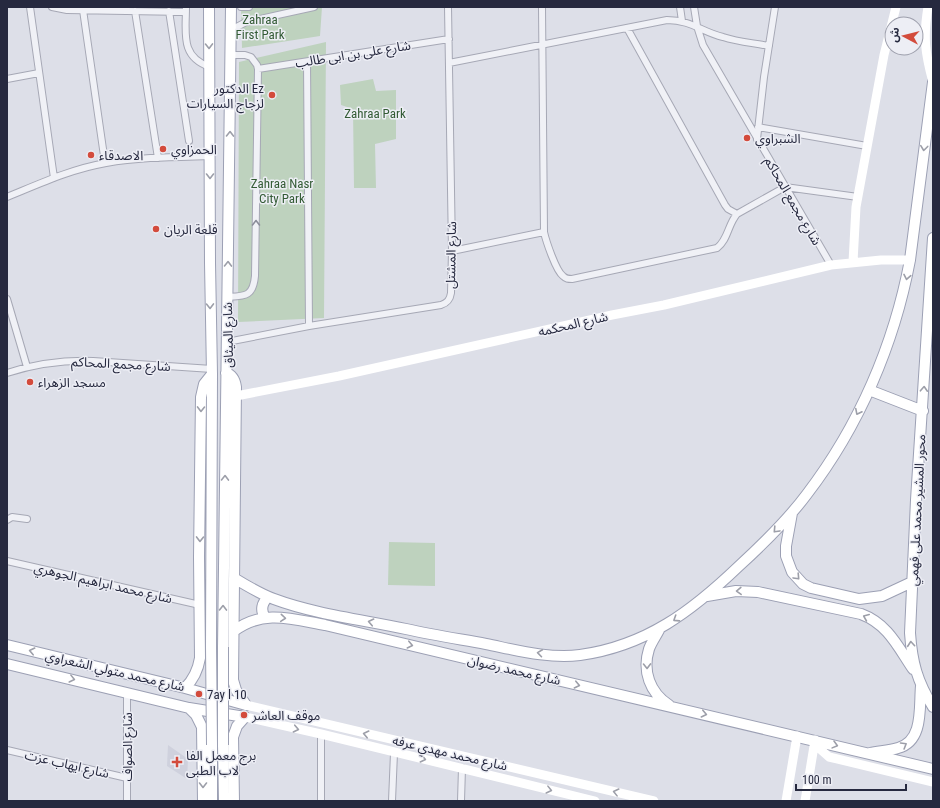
<svg xmlns="http://www.w3.org/2000/svg" width="940" height="808" font-family="'Roboto Condensed','Noto Sans Arabic',sans-serif">
<rect width="100%" height="100%" fill="#dddfe8"/>
<path fill="#cfd1dd" d="M 168,745 L 188,759 L 187,779 L 167,766 Z"/>
<path fill="#bed2be" d="M 241,7 L 322,7 L 320,36 L 242,48 Z
M 326,42 L 324,318 L 238,322 L 239,62 Z
M 373,79 L 376,91 L 396,90 L 396,139 L 375,144 L 376,188 L 354,188 L 353,109 L 341,105 L 340,85 Z
M 389,542 L 435,543 L 435,586 L 388,585 Z"/>
<g fill="none" stroke-linecap="round" stroke-linejoin="round">
<defs>
<path id="street" d="M 30,7 L 54,178
M 52,7 L 67,10 L 186,12
M 186,7 C 186,33 180,57 210,67
M 241,7 L 249,7
M 542,7 L 544,232 C 546,241 556,271 563,276 C 566,279 568,279 572,279 L 717,248 C 728,240 728,224 737,214 L 785,187 L 858,197
M 680,7 L 682,21
M 694,7 L 697,26 L 703,45 L 831,265
M 83,10 L 105,163
M 135,11 L 158,158
M 169,11 L 189,141
M 627,28 L 725,205 L 728,209 L 737,214
M 231,30 L 246,22 L 314,7
M 307,62 L 309,326
M 449,63 L 667,20 C 691,20 702,32 723,37 C 738,42 754,43 769,46
M 258,69 L 449,39
M 7,79 L 39,73
M 758,127 L 867,146
M 757,139 L 764,77 L 775,7
M 7,197 C 39,184 71,169 106,163 C 140,157 175,157 210,156
M 452,251 L 544,232
M 227,297 C 245,296 253,297 255,276 L 258,69 L 257,65 L 251,57 L 245,55 L 231,55
M 7,299 L 27,367
M 227,342 L 309,326 L 441,305 C 447,303 450,300 451,293 L 452,251 L 448,7
M 7,373 C 35,364 64,360 93,361 L 212,369
M 7,520 L 12,517 L 27,519
M 7,561 L 200,605
M 127,692 L 127,801
M 321,734 L 321,801
M 7,750 L 127,778
M 392,801 L 394,753
M 461,801 L 462,768"/>
<path id="primary" d="M 209,7 L 210,263 L 212,374 L 211,647
M 933,238 L 916,500 L 910,633 C 912,662 917,681 933,707
M 226,373 C 233,375 235,380 236,387 L 233,680 L 236,690 L 246,705
M 869,390 L 923,411
M 792,513 L 786,546 L 786,556 L 792,572 L 803,584 L 811,588 L 859,599 L 882,596 L 912,582
M 234,578 C 247,586 260,594 274,599 C 314,614 364,620 406,629 C 433,635 459,639 486,644 C 516,650 549,659 580,655 C 646,646 692,611 739,566 C 763,544 787,521 807,494 C 859,426 894,345 910,260 L 933,82
M 707,596 L 736,591 L 758,592 L 861,614 C 888,624 898,647 913,669
M 265,617 C 260,610 262,603 268,597
M 659,630 C 656,636 651,643 649,649 C 642,671 650,693 669,705
M 234,631 C 263,609 292,619 325,625 L 933,769
M 7,645 L 185,688 L 246,705
M 223,647 L 231,7
M 7,664 L 189,708 L 245,717
M 185,688 C 194,679 198,670 200,658 L 199,557 L 201,397 L 204,384 L 212,374
M 189,708 L 196,715 L 202,727 L 203,801
M 212,745 L 212,801
M 223,745 L 224,801
M 870,753 C 879,751 889,751 898,748 C 924,741 919,707 921,686
M 234,801 L 233,737 L 237,726 L 245,717"/>
</defs>
<use href="#street" stroke="#a6a8b5" stroke-width="8"/>
<use href="#primary" stroke="#9ca0b4" stroke-width="12"/>
<use href="#street" stroke="#f0f1f6" stroke-width="6"/>
<path stroke="#fff" stroke-width="9" d="M 928,7 C 923,37 925,53 933,82
M 853,262 L 856,207 L 884,55 L 896,7
M 236,396 L 339,376 L 612,315 L 664,305 L 831,265 L 881,260 L 910,260
M 246,705 L 654,801
M 245,717 L 321,734 L 595,801
M 817,741 L 820,749 L 829,757 L 933,782
M 786,801 L 797,736
M 805,801 L 815,740"/>
<use href="#primary" stroke="#fff" stroke-width="10"/>
<defs>
<path id="primary-bridge" d="M 211,647 L 212,745
M 223,647 L 223,745"/>
</defs>
<use href="#primary-bridge" stroke="#9ca0b4" stroke-width="12" stroke-linecap="butt"/>
<use href="#primary-bridge" stroke="#fff" stroke-width="10"/>
</g>
<defs><path id="oneway-chevron" d="M-2-3.5L2.5 0L-2 3.5" fill="none" stroke-width="1.6" stroke-linecap="round" stroke-linejoin="round"/></defs>
<g stroke="#9d9fa9">
<use href="#oneway-chevron" transform="translate(209 46) rotate(89)"/>
<use href="#oneway-chevron" transform="translate(230 134) rotate(-89)"/>
<use href="#oneway-chevron" transform="translate(924 148) rotate(97)"/>
<use href="#oneway-chevron" transform="translate(210 176) rotate(90)"/>
<use href="#oneway-chevron" transform="translate(228 264) rotate(-89)"/>
<use href="#oneway-chevron" transform="translate(907 277) rotate(101)"/>
<use href="#oneway-chevron" transform="translate(210 306) rotate(89)"/>
<use href="#oneway-chevron" transform="translate(924 389) rotate(-87)"/>
<use href="#oneway-chevron" transform="translate(201 409) rotate(91)"/>
<use href="#oneway-chevron" transform="translate(858 412) rotate(117)"/>
<use href="#oneway-chevron" transform="translate(225 478) rotate(-89)"/>
<use href="#oneway-chevron" transform="translate(776 530) rotate(133)"/>
<use href="#oneway-chevron" transform="translate(200 539) rotate(91)"/>
<use href="#oneway-chevron" transform="translate(797 577) rotate(47)"/>
<use href="#oneway-chevron" transform="translate(739 591) rotate(178)"/>
<use href="#oneway-chevron" transform="translate(223 608) rotate(-89)"/>
<use href="#oneway-chevron" transform="translate(866 617) rotate(-157)"/>
<use href="#oneway-chevron" transform="translate(283 618) rotate(5)"/>
<use href="#oneway-chevron" transform="translate(676 619) rotate(147)"/>
<use href="#oneway-chevron" transform="translate(371 622) rotate(-168)"/>
<use href="#oneway-chevron" transform="translate(911 644) rotate(-95)"/>
<use href="#oneway-chevron" transform="translate(410 645) rotate(13)"/>
<use href="#oneway-chevron" transform="translate(32 651) rotate(-167)"/>
<use href="#oneway-chevron" transform="translate(540 653) rotate(-172)"/>
<use href="#oneway-chevron" transform="translate(647 666) rotate(89)"/>
<use href="#oneway-chevron" transform="translate(72 679) rotate(14)"/>
<use href="#oneway-chevron" transform="translate(577 685) rotate(13)"/>
<use href="#oneway-chevron" transform="translate(704 714) rotate(13)"/>
<use href="#oneway-chevron" transform="translate(296 729) rotate(12)"/>
<use href="#oneway-chevron" transform="translate(366 734) rotate(-167)"/>
<use href="#oneway-chevron" transform="translate(835 745) rotate(15)"/>
<use href="#oneway-chevron" transform="translate(904 745) rotate(-31)"/>
<use href="#oneway-chevron" transform="translate(423 759) rotate(13)"/>
<use href="#oneway-chevron" transform="translate(203 785) rotate(90)"/>
<use href="#oneway-chevron" transform="translate(549 790) rotate(14)"/>
<use href="#oneway-chevron" transform="translate(616 792) rotate(-166)"/>
</g>
<use stroke="#8b8d9a" href="#oneway-chevron" transform="translate(256 223) rotate(-90)"/>
<g fill="#d34b3c" stroke="#edeef5" stroke-width="1.5">
<circle cx="272" cy="95" r="4"/>
<circle cx="747" cy="138" r="4"/>
<circle cx="163" cy="149" r="4"/>
<circle cx="91" cy="155" r="4"/>
<circle cx="156" cy="229" r="4"/>
<circle cx="30" cy="382" r="4"/>
<circle cx="199" cy="694" r="4"/>
<circle cx="244" cy="715" r="4"/>
<path d="M175 756h4v4h4v4h-4v4h-4v-4h-4v-4h4z"/>
</g>
<g text-anchor="middle" dominant-baseline="central" stroke-width="3" stroke-linejoin="round" paint-order="stroke">
<g font-size="13" fill="#335b35" stroke="#edeef5">
<text x="260" y="19">Zahraa<tspan x="260" dy="15">First Park</tspan></text>
<text x="375" y="113">Zahraa Park</text>
<text x="282" y="183">Zahraa Nasr<tspan x="282" dy="15">City Park</tspan></text>
</g>
<g font-size="13" fill="#26293f" stroke="#edeef5">
<text transform="translate(353 54) rotate(-9)">شارع على بن ابى طالب</text>
<text transform="translate(793 201) rotate(60)">شارع مجمع المحاكم</text>
<text transform="translate(451 255) rotate(-89)">شارع المشتل</text>
<text transform="translate(573 324) rotate(-13)">شارع المحكمه</text>
<text transform="translate(228 335) rotate(-91)">شارع الميثاق</text>
<text transform="translate(121 364) rotate(3)">شارع مجمع المحاكم</text>
<text transform="translate(917 510) rotate(-87)">محور المشير محمد على فهمي</text>
<text transform="translate(103 583) rotate(13)">شارع محمد ابراهيم الجوهري</text>
<text transform="translate(514 670) rotate(13)">شارع محمد رضوان</text>
<text transform="translate(115 671) rotate(13)">شارع محمد متولي الشعراوي</text>
<text transform="translate(127 747) rotate(-90)">شارع الصواف</text>
<text transform="translate(450 753) rotate(13)">شارع محمد مهدي عرفه</text>
<text transform="translate(67 764) rotate(13)">شارع ايهاب عزت</text>
</g>
<g font-size="13" fill="#26293f" stroke="#edeef5" text-anchor="start">
<text x="264" y="88" text-anchor="end">الدكتور Ez<tspan x="264" dy="15">لزجاج السيارات</tspan></text>
<text x="755" y="138">الشبراوي</text>
<text x="171" y="149">الحمزاوي</text>
<text x="99" y="155">الاصدقاء</text>
<text x="164" y="229">قلعة الريان</text>
<text x="38" y="382">مسجد الزهراء</text>
<text x="207" y="694">7ay l 10</text>
<text x="252" y="715">موقف العاشر</text>
<text x="186" y="755">برج معمل الفا<tspan x="186" dy="15">لاب الطبى</tspan></text>
</g>
</g>
<rect width="940" height="808" fill="none" stroke="#26293f" stroke-width="16"/>
<g transform="translate(904 36) rotate(277)"><circle r="19" fill="#edeef5" stroke="#9d9fac"/>
<path d="M0-3L7 15L0 10L-7 15Z" fill="#d34b3c"/>
<text y="-6" font-size="11" font-weight="bold" text-anchor="middle" fill="#26293f">ش</text>
</g>
<path d="M796 784v6h110v-6" fill="none" stroke="#26293f" stroke-width="2"/>
<text x="802" y="784" font-size="12" fill="#26293f" stroke="#edeef5" stroke-width="3" paint-order="stroke">100 m</text>
</svg>
